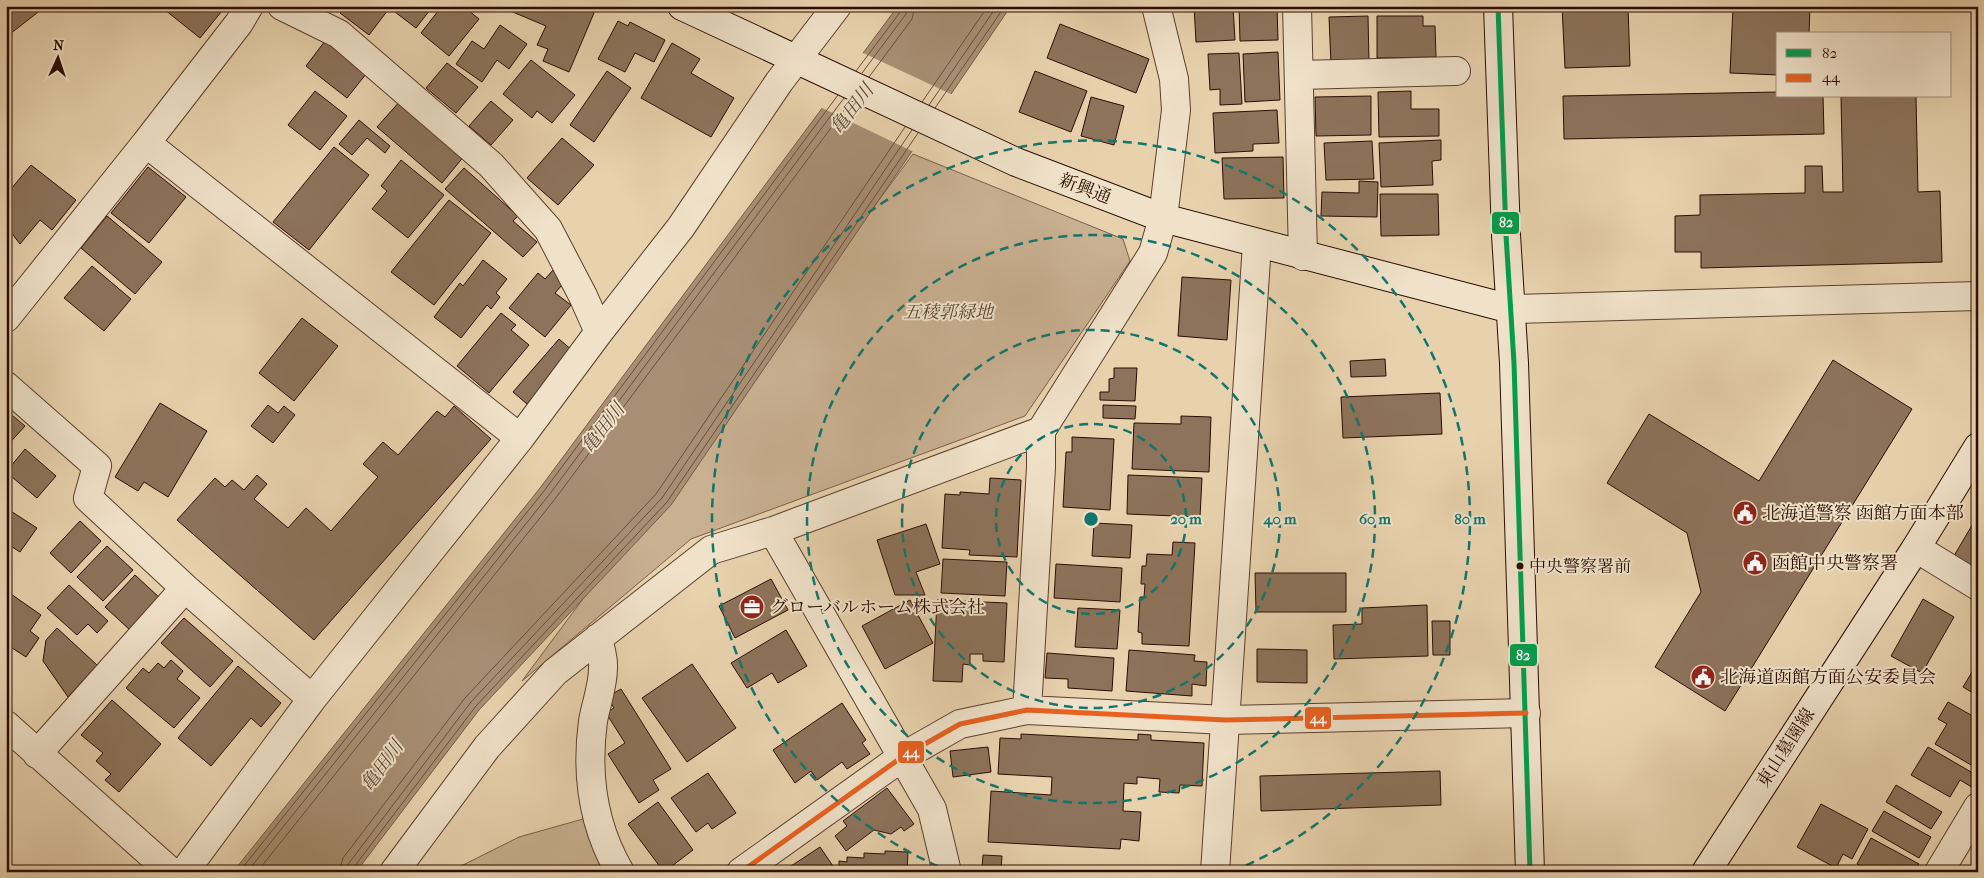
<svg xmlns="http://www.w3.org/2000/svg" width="1984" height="878" font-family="'IM FELL French Canon','Noto Serif JP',serif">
<rect width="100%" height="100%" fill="#e8d2ae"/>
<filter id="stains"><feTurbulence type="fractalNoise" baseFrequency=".004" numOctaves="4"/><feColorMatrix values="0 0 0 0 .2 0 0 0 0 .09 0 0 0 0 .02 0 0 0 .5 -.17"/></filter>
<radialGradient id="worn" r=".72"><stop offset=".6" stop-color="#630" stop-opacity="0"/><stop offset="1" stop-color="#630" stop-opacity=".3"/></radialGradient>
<path fill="#c8b091" stroke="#7a5e4a" d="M 913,154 L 1123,239 L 1130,261 L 1025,416 L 691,539 L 522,681 Z
M 583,819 L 602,872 L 449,872 L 519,837 Z"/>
<path fill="#a88f74" stroke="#765b46" d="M 898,6 L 1011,6 L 671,505 L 479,710 L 356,872 L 233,872 L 540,488 Z"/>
<path fill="#e8d2ae" d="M 861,52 L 953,95 L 914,152 L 820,107 Z"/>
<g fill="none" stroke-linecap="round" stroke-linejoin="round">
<path stroke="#6a4e3b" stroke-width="1" d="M 856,71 L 901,11 L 901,6
M 862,73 L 906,14 L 908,6
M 869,77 L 912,19 L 915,6
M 922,102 L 988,6
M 929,105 L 997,6
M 935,108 L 1005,6
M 239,872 L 544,491 L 838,95
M 247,872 L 549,495 L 844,98
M 257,872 L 555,499 L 851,101
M 339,872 L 343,858 L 465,698 L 656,494 L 905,127
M 346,872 L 349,863 L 471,702 L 662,498 L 912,130
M 352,872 L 354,867 L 476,706 L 667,502 L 918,133"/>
</g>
<path fill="#8d735b" stroke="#2b0c02" d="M 6,6 L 46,6 L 6,37 Z
M 160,6 L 226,6 L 200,38 Z
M 346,6 L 391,6 L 369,35 L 340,13 Z
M 400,6 L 433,6 L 416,28 L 395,12 Z
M 442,6 L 463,6 L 479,19 L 449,56 L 421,33 Z
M 509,6 L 577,6 L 594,13 L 569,72 L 543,61 L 548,49 L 537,45 L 546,26 L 508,10 Z
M 1194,6 L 1233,6 L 1235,40 L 1196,42 Z
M 1239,6 L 1277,6 L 1278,40 L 1240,41 Z
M 1562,6 L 1628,6 L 1630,66 L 1565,68 Z
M 1733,6 L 1810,6 L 1809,34 L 1778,34 L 1778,75 L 1730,73 Z
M 1368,16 L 1369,62 L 1331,64 L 1329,17 Z
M 1377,16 L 1423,16 L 1423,26 L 1435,26 L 1436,57 L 1377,58 Z
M 618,21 L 628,26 L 630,22 L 665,40 L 654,62 L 635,53 L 625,72 L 598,59 Z
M 1060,24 L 1149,59 L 1136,93 L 1047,58 Z
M 500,25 L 527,44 L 509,69 L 497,60 L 482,82 L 456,64 L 472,41 L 484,49 Z
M 325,41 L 366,74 L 347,98 L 306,66 Z
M 672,43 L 700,59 L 691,73 L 734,98 L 711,137 L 641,98 Z
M 1278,52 L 1280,100 L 1245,102 L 1243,54 Z
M 1239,53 L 1242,104 L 1220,105 L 1220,89 L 1210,90 L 1208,54 Z
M 531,60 L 575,95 L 552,123 L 537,111 L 532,118 L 503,94 Z
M 447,63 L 478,87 L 456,113 L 426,88 Z
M 607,71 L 631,88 L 594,142 L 570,125 Z
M 1035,71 L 1087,91 L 1071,132 L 1019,112 Z
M 315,91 L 347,116 L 320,150 L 288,125 Z
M 1411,91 L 1411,109 L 1439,109 L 1439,136 L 1379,137 L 1378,92 Z
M 1778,92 L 1778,96 L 1823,96 L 1824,134 L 1564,139 L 1563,96 Z
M 1371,96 L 1371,135 L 1316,136 L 1315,97 Z
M 1916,96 L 1918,192 L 1940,191 L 1942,262 L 1701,268 L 1701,252 L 1675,252 L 1675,216 L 1700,215 L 1700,195 L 1805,193 L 1805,166 L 1822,166 L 1823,192 L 1843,192 L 1841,97 Z
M 1091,97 L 1124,106 L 1114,145 L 1081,136 Z
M 401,100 L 465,155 L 442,183 L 377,127 Z
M 491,101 L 513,120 L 491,145 L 469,126 Z
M 1277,110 L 1279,143 L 1253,144 L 1253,151 L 1215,153 L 1213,113 Z
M 359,120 L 390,146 L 385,153 L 367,138 L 352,155 L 339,144 Z
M 562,138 L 594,165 L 558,205 L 527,178 Z
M 1441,140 L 1441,160 L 1432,161 L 1433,185 L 1381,187 L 1379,143 Z
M 1372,141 L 1374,179 L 1326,180 L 1324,143 Z
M 334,147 L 369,175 L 309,250 L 273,222 Z
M 1283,157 L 1284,198 L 1224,199 L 1222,158 Z
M 401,160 L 444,195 L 408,238 L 372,209 L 387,191 L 381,186 Z
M 31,165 L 76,200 L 52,230 L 40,220 L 20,244 L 6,226 L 6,195 Z
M 148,167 L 186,197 L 149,243 L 111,213 Z
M 464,168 L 518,216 L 513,221 L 537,242 L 523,257 L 445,189 Z
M 1359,181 L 1378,182 L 1377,217 L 1321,216 L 1322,192 L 1359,193 Z
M 1380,194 L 1438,194 L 1439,235 L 1381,236 Z
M 449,200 L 491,233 L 434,305 L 391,272 Z
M 107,216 L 162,262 L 135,294 L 81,248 Z
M 483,260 L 507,279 L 496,293 L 500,297 L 491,309 L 487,305 L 461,338 L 434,317 L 460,283 L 463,286 Z
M 92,266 L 131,299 L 104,331 L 64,298 Z
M 554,269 L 562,285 L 555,293 L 571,305 L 545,337 L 509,308 L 538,273 L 545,279 Z
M 1182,277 L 1231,280 L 1227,340 L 1178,336 Z
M 501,313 L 516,325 L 511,330 L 529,345 L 489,393 L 457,366 Z
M 302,318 L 338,346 L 294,401 L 259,373 Z
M 559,339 L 573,351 L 527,404 L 513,392 Z
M 1385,359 L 1386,376 L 1351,377 L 1350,361 Z
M 1833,360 L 1912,409 L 1725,711 L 1655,667 L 1701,592 L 1687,533 L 1607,483 L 1649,414 L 1759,481 Z
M 1114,368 L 1137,368 L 1135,401 L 1100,400 L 1100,392 L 1109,392 L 1109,379 L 1114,378 Z
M 1440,393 L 1442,434 L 1343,438 L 1341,397 Z
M 160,403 L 207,431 L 168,497 L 144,482 L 138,491 L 115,477 Z
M 268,405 L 278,413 L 284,406 L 295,415 L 273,443 L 251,426 Z
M 1103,405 L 1136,406 L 1135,419 L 1103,418 Z
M 454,406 L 491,439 L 314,640 L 177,520 L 215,478 L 225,487 L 232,480 L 244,490 L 257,475 L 267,484 L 254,499 L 288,528 L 306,508 L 331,531 L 378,477 L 363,464 L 383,442 L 398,455 L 437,411 L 445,417 Z
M 6,410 L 25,426 L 6,447 Z
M 1181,416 L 1211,417 L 1209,472 L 1132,469 L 1134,423 L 1181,424 Z
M 1072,437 L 1114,439 L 1110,510 L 1063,507 L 1066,452 L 1072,452 Z
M 25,449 L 56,476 L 37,498 L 6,472 Z
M 1128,475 L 1202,478 L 1200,517 L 1127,514 Z
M 990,478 L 1021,480 L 1017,557 L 969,555 L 970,550 L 942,548 L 945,494 L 960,495 L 960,492 L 989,494 Z
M 6,508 L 37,528 L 20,552 L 6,543 Z
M 1978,515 L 1978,577 L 1951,561 Z
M 80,521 L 101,541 L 71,573 L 50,553 Z
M 1094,523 L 1132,525 L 1130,558 L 1092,556 Z
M 926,524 L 940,564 L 916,572 L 925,595 L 895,595 L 877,540 Z
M 1173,542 L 1195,543 L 1189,646 L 1142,644 L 1142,633 L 1138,632 L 1140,597 L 1144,597 L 1145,584 L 1141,584 L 1142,566 L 1146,566 L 1147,554 L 1172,555 Z
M 107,546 L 133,570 L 103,601 L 77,577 Z
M 943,559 L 1007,562 L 1005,596 L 941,593 Z
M 1056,564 L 1122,568 L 1120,602 L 1054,598 Z
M 1255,573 L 1346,573 L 1346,612 L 1256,612 Z
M 135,575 L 161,599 L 131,631 L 105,607 Z
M 771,579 L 788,610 L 735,638 L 719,606 Z
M 69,585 L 108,621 L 97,633 L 88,624 L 77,635 L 47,608 Z
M 8,592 L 41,615 L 30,631 L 39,638 L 26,657 L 6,644 Z
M 1923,599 L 1954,617 L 1922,673 L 1891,656 Z
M 910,600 L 933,643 L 885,669 L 862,626 Z
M 937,600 L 1007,603 L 1004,662 L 983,661 L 983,654 L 970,654 L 970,665 L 963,664 L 962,682 L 933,681 Z
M 1427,605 L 1428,656 L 1334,659 L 1333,625 L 1362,624 L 1362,608 Z
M 1078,608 L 1120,610 L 1117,649 L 1075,647 Z
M 184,618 L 233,661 L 210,687 L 161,643 Z
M 1432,621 L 1450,621 L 1450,655 L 1433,655 Z
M 57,628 L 97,665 L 68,697 L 43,661 L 46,640 Z
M 786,630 L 807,666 L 778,683 L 772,673 L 747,688 L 731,663 Z
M 1257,649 L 1307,650 L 1307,683 L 1257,682 Z
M 1129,650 L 1195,655 L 1194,661 L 1207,662 L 1206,686 L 1192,684 L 1192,696 L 1126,691 Z
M 1047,653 L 1114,658 L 1112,691 L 1068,688 L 1068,679 L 1045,678 Z
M 171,660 L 183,671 L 177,679 L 200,698 L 174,728 L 126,688 L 143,668 L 149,673 L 158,663 L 164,668 Z
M 1978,662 L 1978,696 L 1963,687 Z
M 692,664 L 736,728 L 687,762 L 642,698 Z
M 238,666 L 281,703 L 261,727 L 251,718 L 211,766 L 178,738 Z
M 621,689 L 671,769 L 653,780 L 659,790 L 639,803 L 608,754 L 625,743 L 606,713 L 614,708 L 607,697 Z
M 112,700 L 161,744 L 119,792 L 105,780 L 111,774 L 96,761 L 103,753 L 81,735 Z
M 1948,702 L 1978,719 L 1978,769 L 1935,744 L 1947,724 L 1938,719 Z
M 842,703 L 866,740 L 862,743 L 870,754 L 847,769 L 842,762 L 817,780 L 811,771 L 795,783 L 773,750 Z
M 1021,734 L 1138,740 L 1138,734 L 1151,735 L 1151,740 L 1204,743 L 1202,786 L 1180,785 L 1179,793 L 1159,792 L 1160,779 L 1137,777 L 1137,784 L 1124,783 L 1123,811 L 1141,812 L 1139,841 L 1121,839 L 1120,849 L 988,842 L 991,791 L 1051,795 L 1052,777 L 998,774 L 1000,738 L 1021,739 Z
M 988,747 L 991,772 L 953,777 L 950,751 Z
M 1928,747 L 1978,776 L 1978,783 L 1975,789 L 1960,780 L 1950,797 L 1911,775 Z
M 1440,771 L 1441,805 L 1261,811 L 1260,776 Z
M 708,773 L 736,813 L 712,829 L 708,823 L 696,832 L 671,798 Z
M 1896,785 L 1942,812 L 1931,829 L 1886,802 Z
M 887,788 L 914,824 L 904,831 L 901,827 L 891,834 L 874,830 L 846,851 L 835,836 L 847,826 L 843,821 Z
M 658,802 L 693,850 L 664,872 L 628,824 Z
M 1821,804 L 1868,829 L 1852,859 L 1843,854 L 1836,868 L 1797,847 Z
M 1884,811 L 1931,837 L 1919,858 L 1872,831 Z
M 1871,838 L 1919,864 L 1915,872 L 1872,872 L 1857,864 Z
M 820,847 L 835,869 L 831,872 L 786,872 L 785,870 Z
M 885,851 L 908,852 L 907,872 L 839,872 L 839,861 L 847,862 L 847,857 L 864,858 L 864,853 L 885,854 Z
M 983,855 L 1002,856 L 1001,869 L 982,868 Z
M 1978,859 L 1978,872 L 1970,872 Z"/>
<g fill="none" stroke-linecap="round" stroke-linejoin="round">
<defs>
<path id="street" d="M 1297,6 L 1303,256
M 1299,75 L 1456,71
M 146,143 L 239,23 L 249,6
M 1511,309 L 1978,296
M 6,318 L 146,143 L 520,438
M 599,332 L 681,227 L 779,82 L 837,6
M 6,386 L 97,466 L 88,498 L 185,588 L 312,699
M 773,531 L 932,809 L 947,872
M 1916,548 L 1978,586
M 598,638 C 600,648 604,659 603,668 C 603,686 596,704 593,721 C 586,773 593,826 620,872
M 1027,710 L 1041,467 L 1041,431
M 6,725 L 171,872
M 37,754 L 185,588
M 184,872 L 312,699 L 520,438 L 599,332 L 583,296 L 548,229 L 491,165 L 339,34 L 282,6
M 394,872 L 487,747 L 555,672 L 711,550 L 773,531 L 1041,431 L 1153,253 L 1163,218 L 1176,110 L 1174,79 L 1156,6
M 741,872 L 902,757 L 960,724 L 1027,710 L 1226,720 L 1526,713
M 1215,872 L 1257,244
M 1939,872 L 1978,807"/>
<path id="secondary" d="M 682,6 L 1016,162 L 1163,218 L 1511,309
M 1498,6 L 1506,235 L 1514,363 L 1530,872
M 1706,872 L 1916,548 L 1978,447"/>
</defs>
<use href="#street" stroke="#5a3e2d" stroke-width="30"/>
<use href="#secondary" stroke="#2b0c02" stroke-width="30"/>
<use href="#street" stroke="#f0e2ca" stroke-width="28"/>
<use href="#secondary" stroke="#f0e2ca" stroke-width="28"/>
<defs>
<path id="bus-1" d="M 1498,6 L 1506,235 L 1514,363 L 1530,872"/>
<path id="bus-2" d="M 741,872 L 902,757 L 960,724 L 1027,710 L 1226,720 L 1526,713"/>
</defs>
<use href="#bus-1" stroke="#f0e2ca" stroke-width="9"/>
<use href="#bus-2" stroke="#f0e2ca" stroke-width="9"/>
<use href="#bus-1" stroke="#029e4d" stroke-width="5"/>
<use href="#bus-2" stroke="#e86120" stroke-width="5"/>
</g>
<g fill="none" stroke="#0f766e" stroke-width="2.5" stroke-dasharray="9 6">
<circle cx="1091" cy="519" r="95"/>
<circle cx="1091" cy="519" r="189"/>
<circle cx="1091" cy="519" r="284"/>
<path d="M952 872A379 379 0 1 1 1230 872"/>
</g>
<defs>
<symbol id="civic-disc" viewBox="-11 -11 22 22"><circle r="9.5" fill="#8f2418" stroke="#f0e2ca"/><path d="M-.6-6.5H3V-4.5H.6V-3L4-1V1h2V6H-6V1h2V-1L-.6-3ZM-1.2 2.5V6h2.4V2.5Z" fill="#fff"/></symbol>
<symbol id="office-disc" viewBox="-11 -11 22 22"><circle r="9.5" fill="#8f2418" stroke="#f0e2ca"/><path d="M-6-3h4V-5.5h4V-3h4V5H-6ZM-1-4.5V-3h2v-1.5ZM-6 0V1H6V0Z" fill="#fff"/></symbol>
</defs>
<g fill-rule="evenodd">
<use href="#civic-disc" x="1731" y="499" width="28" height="28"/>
<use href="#civic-disc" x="1741" y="549" width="28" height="28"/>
<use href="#office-disc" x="738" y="593" width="28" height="28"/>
<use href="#civic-disc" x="1689" y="663" width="28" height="28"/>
</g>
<circle fill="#2b0c02" stroke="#f0e2ca" stroke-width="2" cx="1520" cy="566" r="4.5"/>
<g text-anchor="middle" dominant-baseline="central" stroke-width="4" stroke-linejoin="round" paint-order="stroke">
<g font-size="17" fill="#2b0c02" stroke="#f0e2ca" text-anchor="start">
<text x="1529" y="566">中央警察署前</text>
</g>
<g font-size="18" fill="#2b0c02" stroke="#f0e2ca">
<text transform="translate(1085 189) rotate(21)">新興通</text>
<text transform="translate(1786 748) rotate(-57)">東山墓園線</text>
</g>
<g font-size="18" font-style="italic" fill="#624534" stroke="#f0e2ca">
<text x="948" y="312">五稜郭緑地</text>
</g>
<g font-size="18" fill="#2b0c02" stroke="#f0e2ca" text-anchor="start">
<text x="1762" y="513">北海道警察 函館方面本部</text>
<text x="1772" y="563">函館中央警察署</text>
<text x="770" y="607">グローバルホーム株式会社</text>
<text x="1720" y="677">北海道函館方面公安委員会</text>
</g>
<g font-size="19" font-style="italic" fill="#634735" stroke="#f0e2ca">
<text transform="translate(852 109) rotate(-52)">亀田川</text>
<text transform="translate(603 428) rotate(-52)">亀田川</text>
<text transform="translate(382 766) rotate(-54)">亀田川</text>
</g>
</g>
<circle cx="1091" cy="519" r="8" fill="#0f766e" stroke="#f0e2ca" stroke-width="2.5"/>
<g font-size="15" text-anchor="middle" font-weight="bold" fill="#0f766e" stroke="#f0e2ca" stroke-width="4" stroke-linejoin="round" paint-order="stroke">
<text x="1186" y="524">20 m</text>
<text x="1280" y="524">40 m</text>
<text x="1375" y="524">60 m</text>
<text x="1470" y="524">80 m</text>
</g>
<g stroke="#f0e2ca" stroke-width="2">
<rect x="1491" y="211" width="29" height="24" rx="5" fill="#029e4d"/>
<rect x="1509" y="643" width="29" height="24" rx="5" fill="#029e4d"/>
<rect x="1304" y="706" width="28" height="24" rx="5" fill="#e86120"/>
<rect x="897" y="740" width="28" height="24" rx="5" fill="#e86120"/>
</g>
<g font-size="14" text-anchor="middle" font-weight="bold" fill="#fff">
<text x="1506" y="227">82</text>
<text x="1523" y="660">82</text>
<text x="1318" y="723">44</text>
<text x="911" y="757">44</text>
</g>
<rect width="1984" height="878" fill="none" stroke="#e8d2ae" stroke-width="25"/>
<rect x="8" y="8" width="1969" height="863" fill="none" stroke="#2b0c02" stroke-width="2.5"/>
<rect x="12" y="12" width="1959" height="853" fill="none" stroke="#2b0c02"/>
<rect x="1776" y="32" width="175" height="65" fill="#f0e2ca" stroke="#a18c7a"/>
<rect x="1786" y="49" width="25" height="8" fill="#029e4d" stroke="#a18c7a"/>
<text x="1822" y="58" font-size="15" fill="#2b0c02">82</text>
<rect x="1786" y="74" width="25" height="8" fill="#e86120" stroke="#a18c7a"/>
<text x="1822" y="82" font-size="15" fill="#2b0c02">44</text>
<g transform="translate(58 58) rotate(3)" stroke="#f0e2ca" stroke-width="4" paint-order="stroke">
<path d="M0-4L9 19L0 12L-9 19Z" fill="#2b0c02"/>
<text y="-8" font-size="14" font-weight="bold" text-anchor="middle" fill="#2b0c02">N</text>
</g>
<rect width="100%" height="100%" filter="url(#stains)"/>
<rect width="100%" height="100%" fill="url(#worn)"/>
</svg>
